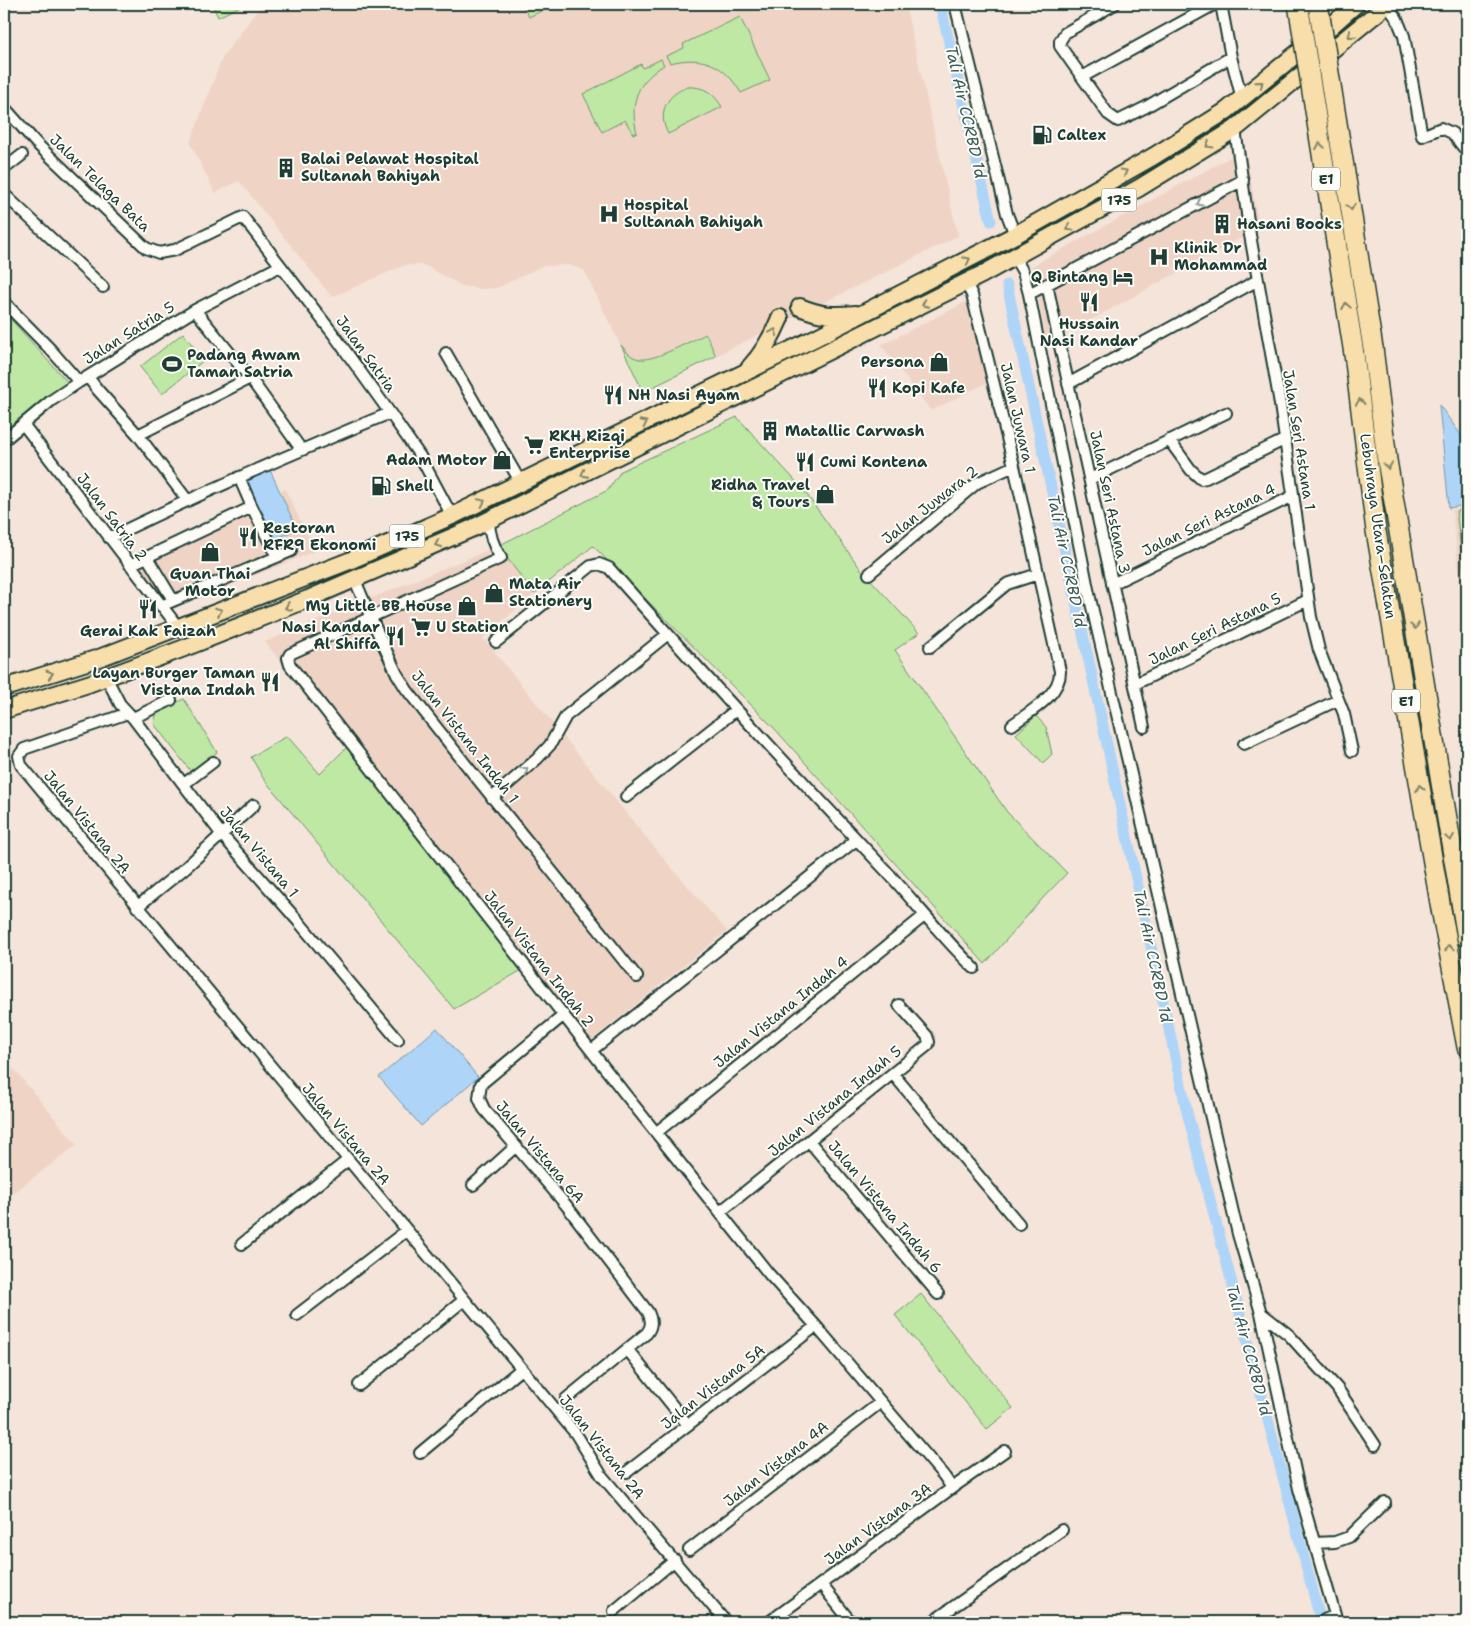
<svg xmlns="http://www.w3.org/2000/svg" width="1471" height="1626" font-family="'Shantell Sans',sans-serif">
<rect width="100%" height="100%" fill="#f5e4da"/>
<filter id="ink" filterUnits="userSpaceOnUse"><feTurbulence type="fractalNoise" baseFrequency=".02" numOctaves="2"/><feDisplacementMap in="SourceGraphic" scale="10" xChannelSelector="R" yChannelSelector="G"/><feConvolveMatrix kernelMatrix="1 2 1 2 8 2 1 2 1" color-interpolation-filters="sRGB"/></filter>
<g filter="url(#ink)">
<path fill="#efd4c5" d="M 262,4 L 905,4 L 958,236 L 643,392 L 584,270 L 569,265 L 542,266 L 497,288 L 483,289 L 462,286 L 424,265 L 405,265 L 332,297 L 239,181 L 215,193 L 190,143 L 223,56 Z
M 1245,149 L 1259,228 L 1047,344 L 1032,266 Z
M 976,297 L 998,377 L 931,411 L 881,345 Z
M 285,489 L 315,551 L 161,613 L 128,565 Z
M 1467,508 L 1467,640 L 1452,510 Z
M 498,546 L 534,594 L 483,638 L 664,859 L 727,931 L 583,1047 L 265,642 Z
M 4,1057 L 77,1145 L 4,1200 Z"/>
<path fill="#bee8a4" stroke="#6e926c" d="M 212,4 L 245,4 L 218,17 Z
M 522,4 L 555,4 L 529,17 Z
M 740,17 L 770,80 L 741,93 C 724,64 703,55 670,63 L 666,56 L 684,48 L 683,44 Z
M 661,59 L 664,65 C 637,82 629,102 637,133 L 633,134 L 625,120 L 602,132 L 583,94 L 641,64 L 643,68 Z
M 687,87 C 704,86 714,93 722,107 L 668,134 C 657,113 666,95 687,87 Z
M 4,312 L 71,386 L 4,434 Z
M 183,333 L 204,360 L 162,394 L 140,367 Z
M 706,334 L 716,356 L 643,392 L 621,345 C 626,351 631,358 640,359 C 655,361 690,341 706,334 Z
M 737,417 L 802,488 L 860,568 L 919,633 L 895,650 L 1007,812 L 1067,873 L 1043,898 L 985,964 L 774,728 L 593,546 L 534,594 L 498,546 L 608,490 L 621,471 Z
M 1467,510 L 1467,596 L 1456,511 Z
M 184,699 L 217,752 L 192,773 L 154,724 L 157,711 Z
M 1036,716 L 1046,727 L 1052,754 L 1043,763 L 1016,734 Z
M 287,736 L 320,774 L 347,747 L 522,970 L 454,1009 L 263,778 L 251,757 Z
M 921,1294 L 1013,1408 L 987,1429 L 895,1315 Z"/>
<path fill="#aed5f8" stroke="#7598aa" d="M 1439,405 L 1467,443 L 1467,505 L 1449,508 Z
M 270,470 L 297,529 L 272,541 L 245,481 Z
M 437,1028 L 478,1077 L 421,1126 L 379,1077 Z"/>
<g fill="none" stroke-linecap="round" stroke-linejoin="round">
<path stroke="#aed5f8" stroke-width="11" d="M 940,4 L 991,221
M 1007,285 L 1187,1112 L 1321,1622"/>
<defs>
<path id="minor" d="M 955,4 L 1007,214 L 1015,235
M 1115,4 L 1065,33 L 1060,41 L 1060,46 L 1108,114 L 1118,121 L 1146,107 L 1231,57
M 1221,4 L 1231,57 L 1242,99
M 1387,5 L 1397,19 L 1404,36 L 1422,136 L 1441,128 L 1452,133 L 1467,152
M 1082,77 L 1215,4
M 4,107 L 37,144 L 146,248 L 159,253 L 175,250 L 243,217 L 334,335 L 390,413 L 420,456 L 452,516
M 1235,129 L 1250,235 L 1279,398 L 1311,617 L 1319,650 L 1344,714 L 1352,751
M 4,169 L 22,155
M 4,194 L 103,287
M 1015,258 L 1023,272 L 1029,294 L 1089,594 L 1238,1234 L 1261,1313 L 1299,1489 L 1337,1622
M 966,283 L 972,295 L 1014,466 L 1060,671 C 1061,695 1029,712 1012,725
M 1047,284 L 1058,337 L 1144,727
M 1029,294 L 1243,180
M 4,302 L 51,350 L 79,382
M 195,310 L 250,378 L 301,449
M 446,353 L 521,483
M 88,377 L 97,389 L 138,435 L 188,501
M 1068,384 L 1258,280
M 23,424 L 178,627
M 138,435 L 250,378
M 4,440 L 52,400 L 79,382 L 195,310 L 280,266
M 1169,440 L 1191,470 L 1201,479 L 1206,478 L 1284,440
M 239,477 L 252,507 L 277,557
M 1090,479 L 1226,413
M 489,520 C 489,535 493,546 501,558 L 290,654 L 288,658 L 290,665 L 625,1094 L 769,1274 L 816,1326 L 944,1476 L 952,1488
M 109,538 C 201,493 295,452 390,413
M 147,557 L 173,600
M 130,565 L 252,507
M 869,574 L 977,483 L 1014,466
M 355,580 L 371,618 L 397,674 L 407,690 L 467,766 L 637,977
M 1112,584 L 1293,496
M 161,606 L 291,551
M 496,642 L 591,566 L 599,564 L 609,568 C 701,672 795,774 890,875 C 918,906 944,939 974,968
M 930,647 L 1007,584 L 1038,574
M 106,677 L 120,704 L 133,718 L 222,835 L 298,921 L 398,1040
M 1135,684 L 1308,600
M 128,713 L 24,749 L 19,756 L 21,765 L 576,1434 L 602,1476 L 726,1622
M 133,718 L 171,700
M 1244,744 L 1338,700
M 184,784 L 213,762
M 626,797 L 736,710
M 492,798 L 537,759 L 550,745 L 566,716 L 668,634
M 137,907 L 185,868 L 254,805
M 564,1015 L 481,1084 L 479,1098 L 484,1109 L 566,1205 L 648,1312 C 652,1321 652,1326 647,1333 L 566,1399
M 592,1050 L 856,840
M 893,1074 L 1019,1224
M 657,1132 L 924,916
M 809,1141 L 938,1294
M 473,1185 L 515,1147
M 720,1212 L 928,1045 L 929,1042 L 927,1036 L 899,1005
M 242,1244 L 348,1160
M 1261,1313 L 1289,1335 L 1337,1388 L 1375,1445
M 297,1315 L 406,1231
M 627,1349 L 688,1425
M 359,1385 L 464,1300
M 420,1453 L 521,1369
M 627,1472 L 816,1326
M 1314,1543 L 1335,1542 L 1349,1537 L 1385,1502
M 689,1550 L 881,1402
M 821,1584 L 851,1622
M 614,1611 L 675,1560
M 769,1622 L 952,1488 L 1005,1451
M 932,1622 L 1062,1530
M 1320,1622 L 1335,1615"/>
<path id="trunk" d="M 800,307 C 821,316 834,316 856,314
M 750,367 C 764,352 772,337 780,318
M 4,688 L 99,658 L 349,561 L 452,516 L 815,338 L 1015,235 L 1154,156 L 1226,111 L 1331,26 L 1356,4
M 4,710 L 88,684 L 187,647 L 308,599 L 473,528 L 983,274 L 1139,188 L 1235,129 L 1388,4"/>
<path id="motorway" d="M 1373,348 L 1387,460 L 1467,938
M 1354,354 L 1376,531 L 1441,909 L 1467,1047"/>
</defs>
<use href="#minor" stroke="#1f3d34" stroke-width="14"/>
<use href="#trunk" stroke="#1f3d34" stroke-width="20"/>
<use href="#motorway" stroke="#1f3d34" stroke-width="22"/>
<use href="#minor" stroke="#fdfcf7" stroke-width="10"/>
<use href="#trunk" stroke="#f8deab" stroke-width="16"/>
<use href="#motorway" stroke="#f8deab" stroke-width="19"/>
<defs>
<path id="motorway-bridge" d="M 1298,4 L 1354,354
M 1318,4 L 1373,348"/>
</defs>
<use href="#motorway-bridge" stroke="#1f3d34" stroke-width="22" stroke-linecap="butt"/>
<use href="#motorway-bridge" stroke="#f8deab" stroke-width="19"/>
</g>
<defs><path id="oneway-chevron" d="M-2-3.5L2.5 0L-2 3.5" fill="none" stroke-width="1.6" stroke-linecap="round" stroke-linejoin="round" transform="scale(1.25)"/></defs>
<g stroke="#81856a">
<use href="#oneway-chevron" transform="translate(1351 35) rotate(140)"/>
<use href="#oneway-chevron" transform="translate(1260 84) rotate(-39)"/>
<use href="#oneway-chevron" transform="translate(1209 145) rotate(149)"/>
<use href="#oneway-chevron" transform="translate(1320 146) rotate(-99)"/>
<use href="#oneway-chevron" transform="translate(1124 172) rotate(-29)"/>
<use href="#oneway-chevron" transform="translate(1351 207) rotate(81)"/>
<use href="#oneway-chevron" transform="translate(1069 228) rotate(151)"/>
<use href="#oneway-chevron" transform="translate(967 260) rotate(-27)"/>
<use href="#oneway-chevron" transform="translate(925 304) rotate(153)"/>
<use href="#oneway-chevron" transform="translate(1346 306) rotate(-99)"/>
<use href="#oneway-chevron" transform="translate(774 332) rotate(-67)"/>
<use href="#oneway-chevron" transform="translate(1360 402) rotate(-97)"/>
<use href="#oneway-chevron" transform="translate(644 423) rotate(-26)"/>
<use href="#oneway-chevron" transform="translate(1388 466) rotate(81)"/>
<use href="#oneway-chevron" transform="translate(584 474) rotate(153)"/>
<use href="#oneway-chevron" transform="translate(482 502) rotate(-26)"/>
<use href="#oneway-chevron" transform="translate(438 544) rotate(156)"/>
<use href="#oneway-chevron" transform="translate(288 607) rotate(158)"/>
<use href="#oneway-chevron" transform="translate(219 611) rotate(-21)"/>
<use href="#oneway-chevron" transform="translate(1415 626) rotate(80)"/>
<use href="#oneway-chevron" transform="translate(50 674) rotate(-17)"/>
<use href="#oneway-chevron" transform="translate(1420 788) rotate(-100)"/>
<use href="#oneway-chevron" transform="translate(1450 838) rotate(80)"/>
<use href="#oneway-chevron" transform="translate(1449 948) rotate(-101)"/>
</g>
<g stroke="#8e9c96">
<use href="#oneway-chevron" transform="translate(1200 203) rotate(152)"/>
<use href="#oneway-chevron" transform="translate(525 770) rotate(-41)"/>
</g>
</g>
<defs>
<symbol id="fuel-bare" viewBox="-9 -9 18 18"><path d="M-5.5-6h7V0h2V4h1.3V-2.5L3-4.5l.8-.8L6-3V5H2.5V1h-1V6h-7ZM-4.2-4.7v3.2H.2V-4.7Z" fill="#1f3d34" stroke="#fdfcf7" stroke-width="2.5" paint-order="stroke"/></symbol>
<symbol id="building-bare" viewBox="-9 -9 18 18"><path d="M-4-6H4V6H1V3H-1V6H-4ZM-2.5-4.3h1.7v1.8h-1.7ZM.8-4.3h1.7v1.8H.8ZM-2.5-1h1.7V.8h-1.7ZM.8-1h1.7V.8H.8Z" fill="#1f3d34" stroke="#fdfcf7" stroke-width="2.5" paint-order="stroke"/></symbol>
<symbol id="hospital-bare" viewBox="-9 -9 18 18"><path d="M-5-5h3v3.5h4V-5h3V5h-3V1.5h-4V5h-3Z" fill="#1f3d34" stroke="#fdfcf7" stroke-width="2.5" paint-order="stroke"/></symbol>
<symbol id="hotel-bare" viewBox="-9 -9 18 18"><path d="M-6-4.5h1.5V1H6V5H4.5V3h-9V5H-6ZM-4 0a1.8 1.8 0 1 1 3.6 0ZM.5 0V-2.5h3Q6-2.5 6 0Z" fill="#1f3d34" stroke="#fdfcf7" stroke-width="2.5" paint-order="stroke"/></symbol>
<symbol id="restaurant-bare" viewBox="-9 -9 18 18"><path d="M-5-6h1v4h1v-4h1v4h1v-4h1v5L-1.5 .5V6h-2V.5L-5-1ZM5-6V6H3V1.5H1.5Q1.5-4 5-6Z" fill="#1f3d34" stroke="#fdfcf7" stroke-width="2.5" paint-order="stroke"/></symbol>
<symbol id="shop-bare" viewBox="-9 -9 18 18"><path d="M-5-2.5h2.3a2.7 3.5 0 0 1 5.4 0H5L5.5 6h-11ZM-1.5-2.5h3a1.5 2.3 0 0 0-3 0Z" fill="#1f3d34" stroke="#fdfcf7" stroke-width="2.5" paint-order="stroke"/></symbol>
<symbol id="stadium-bare" viewBox="-9 -9 18 18"><path d="M0-5a6.5 5 0 1 0 0 10a6.5 5 0 1 0 0-10ZM-3.5-1.8h7v3.6h-7Z" fill="#1f3d34" stroke="#fdfcf7" stroke-width="2.5" paint-order="stroke"/></symbol>
<symbol id="supermarket-bare" viewBox="-9 -9 18 18"><path d="M-6-5.5h2.5l.6 2H6L4.5 2H-2.5L-4.4-4H-6ZM-1.5 3.2a1.3 1.3 0 1 0 .1 0ZM3 3.2a1.3 1.3 0 1 0 .1 0Z" fill="#1f3d34" stroke="#fdfcf7" stroke-width="2.5" paint-order="stroke"/></symbol>
</defs>
<g fill-rule="evenodd">
<use href="#fuel-bare" x="1028" y="121" width="28" height="28"/>
<use href="#building-bare" x="272" y="154" width="28" height="28"/>
<use href="#hospital-bare" x="595" y="200" width="28" height="28"/>
<use href="#building-bare" x="1208" y="210" width="28" height="28"/>
<use href="#hospital-bare" x="1145" y="243" width="28" height="28"/>
<use href="#hotel-bare" x="1109" y="263" width="28" height="28"/>
<use href="#restaurant-bare" x="1075" y="288" width="28" height="28"/>
<use href="#shop-bare" x="925" y="348" width="28" height="28"/>
<use href="#stadium-bare" x="158" y="350" width="28" height="28"/>
<use href="#restaurant-bare" x="863" y="374" width="28" height="28"/>
<use href="#restaurant-bare" x="599" y="381" width="28" height="28"/>
<use href="#building-bare" x="756" y="417" width="28" height="28"/>
<use href="#supermarket-bare" x="520" y="431" width="28" height="28"/>
<use href="#shop-bare" x="488" y="446" width="28" height="28"/>
<use href="#restaurant-bare" x="791" y="448" width="28" height="28"/>
<use href="#fuel-bare" x="367" y="472" width="28" height="28"/>
<use href="#shop-bare" x="811" y="480" width="28" height="28"/>
<use href="#restaurant-bare" x="234" y="523" width="28" height="28"/>
<use href="#shop-bare" x="196" y="538" width="28" height="28"/>
<use href="#shop-bare" x="480" y="579" width="28" height="28"/>
<use href="#shop-bare" x="453" y="592" width="28" height="28"/>
<use href="#restaurant-bare" x="134" y="595" width="28" height="28"/>
<use href="#supermarket-bare" x="407" y="613" width="28" height="28"/>
<use href="#restaurant-bare" x="381" y="622" width="28" height="28"/>
<use href="#restaurant-bare" x="256" y="668" width="28" height="28"/>
</g>
<g text-anchor="middle" dominant-baseline="central" stroke-width="4" stroke-linejoin="round" paint-order="stroke">
<g fill="#fdfcf7" stroke="#62766e" stroke-width="1">
<rect x="1312" y="167.5" width="28" height="23" rx="4"/>
<rect x="1101.5" y="188.5" width="35" height="23" rx="4"/>
<rect x="389.5" y="524.5" width="35" height="23" rx="4"/>
<rect x="1392" y="689.5" width="28" height="23" rx="4"/>
</g>
<g font-size="14" font-weight="bold" fill="#1f3d34">
<text x="1326" y="179">E1</text>
<text x="1119" y="200">175</text>
<text x="407" y="536">175</text>
<text x="1406" y="701">E1</text>
</g>
<g font-size="15" font-weight="bold" fill="#1f3d34" stroke="#fdfcf7" text-anchor="start">
<text x="1057" y="135">Caltex</text>
<text x="301" y="159">Balai Pelawat Hospital<tspan x="301" dy="17">Sultanah Bahiyah</tspan></text>
<text x="624" y="205">Hospital<tspan x="624" dy="17">Sultanah Bahiyah</tspan></text>
<text x="1237" y="224">Hasani Books</text>
<text x="1174" y="248">Klinik Dr<tspan x="1174" dy="17">Mohammad</tspan></text>
<text x="1108" y="277" text-anchor="end">Q Bintang</text>
<text x="1089" y="324" text-anchor="middle">Hussain<tspan x="1089" dy="17">Nasi Kandar</tspan></text>
<text x="187" y="355">Padang Awam<tspan x="187" dy="17">Taman Satria</tspan></text>
<text x="924" y="362" text-anchor="end">Persona</text>
<text x="892" y="388">Kopi Kafe</text>
<text x="628" y="395">NH Nasi Ayam</text>
<text x="785" y="431">Matallic Carwash</text>
<text x="549" y="436">RKH Rizqi<tspan x="549" dy="17">Enterprise</tspan></text>
<text x="487" y="460" text-anchor="end">Adam Motor</text>
<text x="820" y="462">Cumi Kontena</text>
<text x="810" y="485" text-anchor="end">Ridha Travel<tspan x="810" dy="17">&amp; Tours</tspan></text>
<text x="396" y="486">Shell</text>
<text x="263" y="528">Restoran<tspan x="263" dy="17">RFR9 Ekonomi</tspan></text>
<text x="210" y="574" text-anchor="middle">Guan Thai<tspan x="210" dy="17">Motor</tspan></text>
<text x="509" y="584">Mata Air<tspan x="509" dy="17">Stationery</tspan></text>
<text x="452" y="606" text-anchor="end">My Little BB House</text>
<text x="380" y="627" text-anchor="end">Nasi Kandar<tspan x="380" dy="17">Al Shiffa</tspan></text>
<text x="436" y="627">U Station</text>
<text x="148" y="631" text-anchor="middle">Gerai Kak Faizah</text>
<text x="255" y="673" text-anchor="end">Layan Burger Taman<tspan x="255" dy="17">Vistana Indah</tspan></text>
</g>
<g font-size="15" fill="#1f3d34" stroke="#fdfcf7">
<text transform="translate(100 183) rotate(44)">Jalan Telaga Bata</text>
<text transform="translate(129 333) rotate(-32)">Jalan Satria 5</text>
<text transform="translate(366 354) rotate(54)">Jalan Satria</text>
<text transform="translate(1018 418) rotate(77)">Jalan Juwara 1</text>
<text transform="translate(1299 440) rotate(81)">Jalan Seri Astana 1</text>
<text transform="translate(1110 502) rotate(78)">Jalan Seri Astana 3</text>
<text transform="translate(930 505) rotate(-38)">Jalan Juwara 2</text>
<text transform="translate(112 517) rotate(53)">Jalan Satria 2</text>
<text transform="translate(1209 520) rotate(-26)">Jalan Seri Astana 4</text>
<text transform="translate(1378 526) rotate(82)">Lebuhraya Utara–Selatan</text>
<text transform="translate(1215 629) rotate(-26)">Jalan Seri Astana 5</text>
<text transform="translate(465 737) rotate(52)">Jalan Vistana Indah 1</text>
<text transform="translate(87 822) rotate(51)">Jalan Vistana 2A</text>
<text transform="translate(259 852) rotate(50)">Jalan Vistana 1</text>
<text transform="translate(539 959) rotate(52)">Jalan Vistana Indah 2</text>
<text transform="translate(781 1012) rotate(-39)">Jalan Vistana Indah 4</text>
<text transform="translate(835 1101) rotate(-39)">Jalan Vistana Indah 5</text>
<text transform="translate(346 1134) rotate(50)">Jalan Vistana 2A</text>
<text transform="translate(540 1152) rotate(50)">Jalan Vistana 6A</text>
<text transform="translate(885 1207) rotate(50)">Jalan Vistana Indah 6</text>
<text transform="translate(713 1387) rotate(-38)">Jalan Vistana 5A</text>
<text transform="translate(602 1447) rotate(52)">Jalan Vistana 2A</text>
<text transform="translate(776 1464) rotate(-38)">Jalan Vistana 4A</text>
<text transform="translate(878 1524) rotate(-36)">Jalan Vistana 3A</text>
</g>
<g font-size="16" font-style="italic" fill="#3c5b5b" stroke="#fdfcf7">
<text transform="translate(966 112) rotate(77)">Tali Air CCRBD 1d</text>
<text transform="translate(1067 561) rotate(78)">Tali Air CCRBD 1d</text>
<text transform="translate(1153 956) rotate(78)">Tali Air CCRBD 1d</text>
<text transform="translate(1249 1350) rotate(75)">Tali Air CCRBD 1d</text>
</g>
</g>
<rect width="1471" height="1626" fill="none" stroke="#fdfcf7" stroke-width="20"/>
<rect x="10" y="10" width="1451" height="1606" fill="none" stroke="#1f3d34" stroke-width="2" filter="url(#ink)"/>
</svg>
